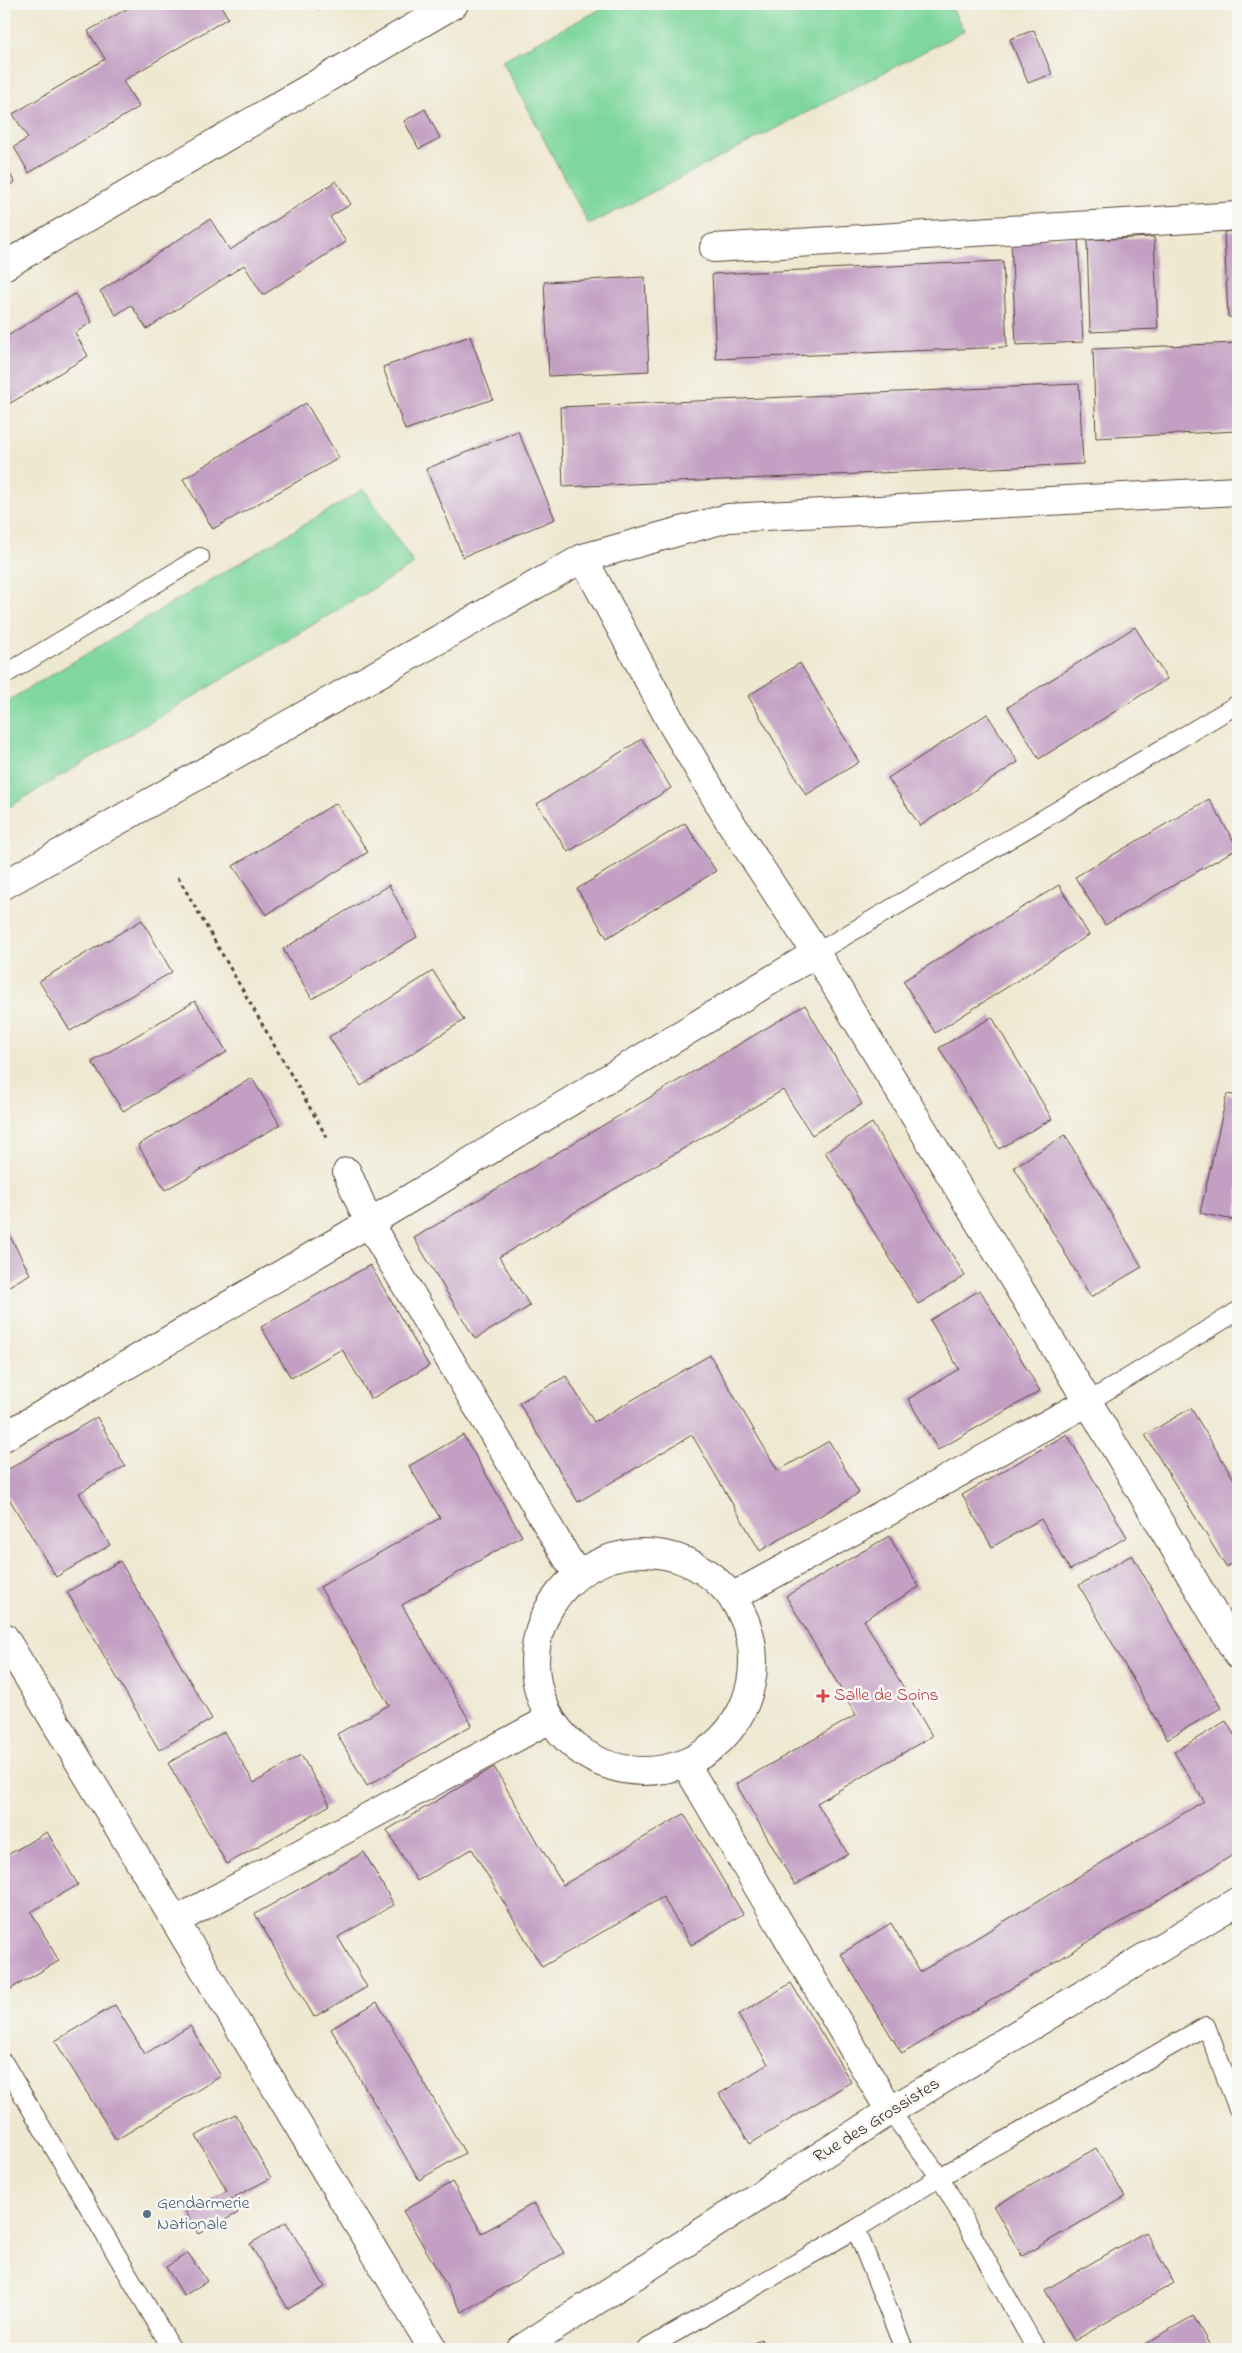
<svg xmlns="http://www.w3.org/2000/svg" width="1242" height="2353" font-family="'Indie Flower',sans-serif">
<rect width="100%" height="100%" fill="#f6f6f2"/>
<filter id="ink" filterUnits="userSpaceOnUse"><feTurbulence type="fractalNoise" baseFrequency=".02" numOctaves="2"/><feDisplacementMap in="SourceGraphic" scale="10" xChannelSelector="R" yChannelSelector="G"/><feConvolveMatrix kernelMatrix="1 2 1 2 8 2 1 2 1" color-interpolation-filters="sRGB"/></filter>
<filter id="wash" filterUnits="userSpaceOnUse"><feTurbulence type="fractalNoise" baseFrequency=".0096" numOctaves="4" result="noise"/><feDisplacementMap in="SourceGraphic" scale="20" xChannelSelector="R" yChannelSelector="G"/><feGaussianBlur stdDeviation="1.12" result="paint"/><feColorMatrix in="noise" values="0 0 0 0 0 0 0 0 0 0 0 0 0 0 0 0 0 1.4 0 .05"/><feComposite in="paint" operator="in"/></filter>
<g filter="url(#wash)">
<rect width="100%" height="100%" fill="#efe8d1"/>
<path fill="#7fd79d" stroke="#5d805e" d="M 611,4 L 950,4 L 964,31 L 589,225 L 502,60 Z
M 364,489 L 414,564 L 4,810 L 4,703 Z"/>
<g id="blocks">
<path fill="#c39fc3" d="M 135,4 L 220,4 L 228,18 L 123,81 L 139,107 L 29,173 L 14,147 L 28,138 L 13,114 L 105,59 L 88,31 Z
M 314,4 L 329,4 L 318,10 Z
M 1034,30 L 1052,74 L 1028,83 L 1010,39 Z
M 425,109 L 440,138 L 419,149 L 404,121 Z
M 4,165 L 15,182 L 4,189 Z
M 336,181 L 351,204 L 330,217 L 346,242 L 263,295 L 244,265 L 147,329 L 131,305 L 116,315 L 100,291 L 210,219 L 230,250 Z
M 1238,231 L 1238,317 L 1228,317 L 1224,232 Z
M 1078,237 L 1083,342 L 1016,345 L 1011,240 Z
M 1154,237 L 1158,329 L 1090,332 L 1087,240 Z
M 1003,261 L 1007,347 L 716,359 L 712,274 Z
M 645,277 L 649,371 L 549,376 L 544,282 Z
M 75,294 L 92,322 L 75,333 L 88,356 L 4,407 L 4,338 Z
M 470,336 L 493,399 L 405,430 L 383,367 Z
M 1237,343 L 1238,431 L 1096,438 L 1093,349 Z
M 1079,384 L 1083,464 L 563,487 L 560,407 Z
M 306,403 L 339,458 L 213,529 L 183,479 Z
M 518,431 L 555,519 L 463,557 L 426,469 Z
M 1135,627 L 1167,679 L 1039,759 L 1008,707 Z
M 800,663 L 859,762 L 806,795 L 748,696 Z
M 987,714 L 1018,762 L 920,826 L 888,778 Z
M 642,739 L 671,788 L 568,852 L 537,804 Z
M 1209,799 L 1238,848 L 1105,925 L 1075,877 Z
M 336,803 L 368,852 L 266,915 L 233,866 Z
M 685,823 L 716,871 L 607,938 L 577,889 Z
M 389,885 L 417,937 L 312,999 L 283,949 Z
M 1059,885 L 1089,935 L 935,1033 L 903,981 Z
M 142,920 L 172,972 L 70,1031 L 39,981 Z
M 433,971 L 464,1020 L 361,1086 L 329,1037 Z
M 195,1001 L 227,1052 L 123,1111 L 92,1062 Z
M 805,1005 L 862,1104 L 812,1135 L 783,1090 L 499,1257 L 530,1306 L 475,1339 L 414,1238 Z
M 992,1017 L 1052,1119 L 999,1149 L 939,1048 Z
M 252,1078 L 280,1125 L 165,1190 L 138,1145 Z
M 1227,1094 L 1238,1096 L 1238,1221 L 1200,1213 Z
M 872,1123 L 965,1276 L 918,1304 L 825,1152 Z
M 1065,1135 L 1142,1267 L 1091,1297 L 1014,1167 Z
M 4,1225 L 30,1274 L 4,1289 Z
M 370,1265 L 429,1366 L 371,1399 L 342,1349 L 291,1378 L 261,1327 Z
M 980,1290 L 1040,1391 L 938,1450 L 908,1399 L 959,1369 L 930,1320 Z
M 710,1355 L 778,1471 L 829,1441 L 859,1493 L 760,1551 L 692,1435 L 578,1502 L 519,1403 L 566,1376 L 594,1422 Z
M 1191,1408 L 1238,1486 L 1238,1559 L 1226,1567 L 1145,1435 Z
M 97,1417 L 125,1466 L 79,1493 L 110,1545 L 56,1577 L 4,1490 L 4,1472 Z
M 1067,1434 L 1127,1537 L 1070,1570 L 1041,1519 L 992,1547 L 962,1495 Z
M 463,1435 L 522,1536 L 402,1605 L 472,1725 L 367,1786 L 337,1734 L 389,1705 L 320,1587 L 440,1518 L 409,1466 Z
M 889,1536 L 919,1587 L 864,1620 L 932,1736 L 817,1803 L 848,1854 L 795,1885 L 736,1784 L 856,1715 L 786,1596 Z
M 1132,1555 L 1221,1708 L 1167,1739 L 1079,1585 Z
M 120,1561 L 212,1719 L 159,1750 L 67,1592 Z
M 1226,1721 L 1238,1741 L 1238,1852 L 902,2054 L 841,1954 L 891,1923 L 920,1972 L 1204,1801 L 1174,1752 Z
M 224,1732 L 254,1783 L 301,1755 L 330,1805 L 227,1864 L 168,1763 Z
M 494,1767 L 563,1885 L 684,1814 L 743,1914 L 691,1945 L 663,1897 L 542,1967 L 472,1849 L 417,1881 L 387,1830 Z
M 47,1832 L 78,1885 L 31,1912 L 59,1961 L 7,1991 L 4,1985 L 4,1857 Z
M 364,1852 L 394,1905 L 338,1937 L 367,1987 L 314,2017 L 255,1914 Z
M 791,1983 L 851,2082 L 750,2144 L 719,2094 L 768,2064 L 738,2015 Z
M 377,2002 L 465,2153 L 419,2180 L 331,2029 Z
M 115,2005 L 145,2054 L 190,2026 L 221,2076 L 116,2140 L 55,2041 Z
M 235,2114 L 271,2178 L 231,2199 L 238,2213 L 198,2234 L 186,2212 L 227,2191 L 196,2136 Z
M 1096,2148 L 1125,2197 L 1022,2256 L 994,2207 Z
M 452,2182 L 482,2233 L 534,2203 L 564,2253 L 462,2312 L 403,2211 Z
M 286,2222 L 325,2287 L 288,2309 L 250,2244 Z
M 1145,2232 L 1174,2283 L 1074,2341 L 1045,2290 Z
M 188,2253 L 207,2281 L 184,2296 L 166,2267 Z
M 1193,2316 L 1212,2349 L 1136,2349 L 1143,2345 Z
M 761,2339 L 767,2349 L 744,2349 Z"/>
</g>
</g>
<g filter="url(#ink)">
<use href="#blocks" fill-opacity="0" stroke="#564639" stroke-width="1"/>
<g fill="none" stroke-linecap="round" stroke-linejoin="round">
<defs>
<path id="lane" d="M 4,675 L 200,557
M 816,953 L 1238,704
M 1088,1402 L 1238,1311
M 4,2063 L 172,2349
M 890,2111 L 940,2177 L 1036,2349
M 856,2229 L 904,2349
M 646,2349 L 856,2229 L 940,2177 L 1206,2026 L 1238,2109"/>
<path id="street" d="M 714,248 L 1238,216
M 4,266 L 454,4
M 583,558 L 671,722 L 727,817 L 816,953 L 1088,1402 L 1238,1655
M 4,885 L 583,558 L 728,518 L 1238,491
M 347,1172 L 369,1223 L 577,1575
M 4,1437 L 369,1223 L 816,953
M535 1662a109 109 0 1 1 218 0a109 109 0 1 1-218 0Z
M 732,1597 L 1088,1402
M 4,1637 L 433,2349
M 685,1763 L 890,2111
M 177,1920 L 550,1719
M 521,2349 L 890,2111 L 1238,1901"/>
</defs>
<use href="#lane" stroke="#564639" stroke-width="20"/>
<use href="#street" stroke="#564639" stroke-width="30"/>
<path stroke="#564639" stroke-width="3" stroke-dasharray="4 4" stroke-linecap="butt" d="M 178,877 L 329,1141"/>
<use href="#lane" stroke="#fff" stroke-width="18"/>
<use href="#street" stroke="#fff" stroke-width="28"/>
</g>
</g>
<path fill="#e0444e" stroke="#f6f6f2" stroke-width="2" d="M820.5 1688.5h5v5h5v5h-5v5h-5v-5h-5v-5h5z"/>
<circle fill="#5c6f8a" stroke="#f6f6f2" stroke-width="2" cx="147" cy="2214" r="5"/>
<g text-anchor="middle" dominant-baseline="central" stroke-width="5" stroke-linejoin="round" paint-order="stroke">
<g font-size="18" fill="#be3a42" stroke="#f6f6f2" text-anchor="start">
<text x="834" y="1696">Salle de Soins</text>
</g>
<g font-size="18" fill="#3b2a1e" stroke="#f6f6f2">
<text transform="translate(877 2121) rotate(-32)">Rue des Grossistes</text>
</g>
<g font-size="18" fill="#4e5e75" stroke="#f6f6f2" text-anchor="start">
<text x="157" y="2204">Gendarmerie<tspan x="157" dy="21">Nationale</tspan></text>
</g>
</g>
<rect width="1242" height="2353" fill="none" stroke="#f6f6f2" stroke-width="20"/>
</svg>
